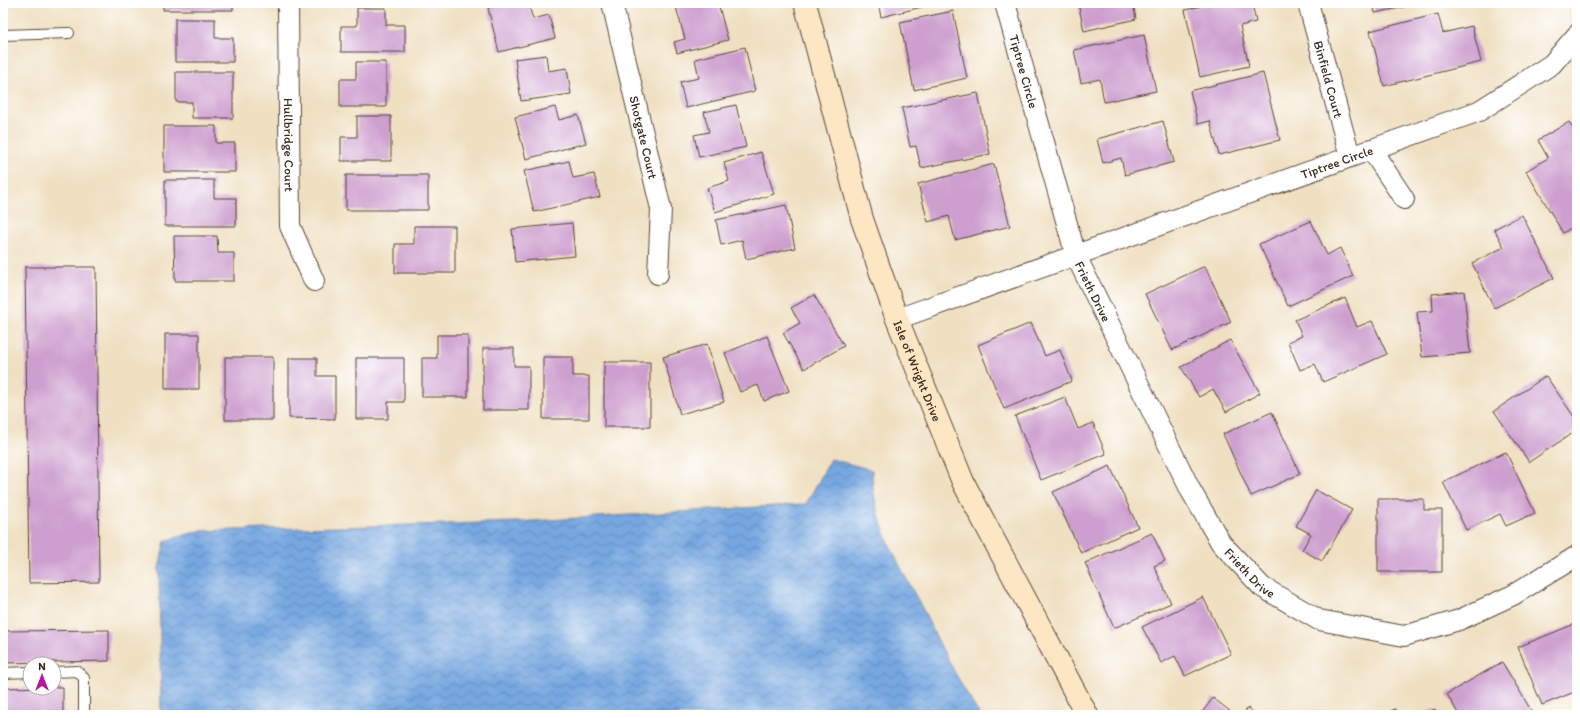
<svg xmlns="http://www.w3.org/2000/svg" width="1580" height="718" font-family="Itim,sans-serif">
<defs>
<pattern id="water-waves" width="16" height="10" patternUnits="userSpaceOnUse"><rect width="16" height="10" fill="#76a7e1"/><path d="M0 5q4-4 8 0t8 0" fill="none" stroke="#6288b6"/></pattern>
</defs>
<rect width="100%" height="100%" fill="#fff"/>
<filter id="ink" filterUnits="userSpaceOnUse"><feTurbulence type="fractalNoise" baseFrequency=".025" numOctaves="2"/><feDisplacementMap in="SourceGraphic" scale="8" xChannelSelector="R" yChannelSelector="G"/><feConvolveMatrix kernelMatrix="1 2 1 2 8 2 1 2 1" color-interpolation-filters="sRGB"/></filter>
<filter id="wash" filterUnits="userSpaceOnUse"><feTurbulence type="fractalNoise" baseFrequency=".012" numOctaves="4" result="noise"/><feDisplacementMap in="SourceGraphic" scale="16" xChannelSelector="R" yChannelSelector="G"/><feGaussianBlur stdDeviation="0.9" result="paint"/><feColorMatrix in="noise" values="0 0 0 0 0 0 0 0 0 0 0 0 0 0 0 0 0 1.4 0 .05"/><feComposite in="paint" operator="in"/></filter>
<g filter="url(#wash)">
<rect width="100%" height="100%" fill="#f0e0c2"/>
<path fill="url(#water-waves)" stroke="#586880" d="M 831,459 L 872,470 C 872,521 899,564 922,608 C 940,645 958,681 980,715 L 161,715 L 159,568 L 165,541 L 198,531 L 516,522 L 806,504 Z"/>
<g id="blocks">
<path fill="#cd9fcf" d="M 163,3 L 233,3 L 233,10 L 163,10 Z
M 509,3 L 528,3 L 533,19 L 549,15 L 555,38 L 499,52 L 488,8 Z
M 693,3 L 718,3 L 728,40 L 677,53 L 674,42 L 685,39 L 676,7 Z
M 878,3 L 934,3 L 934,4 L 881,17 Z
M 1078,3 L 1133,3 L 1136,19 L 1084,31 Z
M 1215,3 L 1252,3 L 1256,22 L 1240,26 L 1249,66 L 1200,77 L 1185,10 Z
M 1373,3 L 1418,3 L 1418,4 L 1375,13 Z
M 357,8 L 386,8 L 386,25 L 405,25 L 405,52 L 341,52 L 341,26 L 357,26 Z
M 953,11 L 967,78 L 914,90 L 900,22 Z
M 1438,14 L 1443,33 L 1472,26 L 1481,62 L 1384,86 L 1370,31 Z
M 175,19 L 215,19 L 215,38 L 233,38 L 233,62 L 175,62 Z
M 1144,35 L 1156,91 L 1104,102 L 1100,79 L 1081,83 L 1074,50 Z
M 745,47 L 755,91 L 686,108 L 680,82 L 699,78 L 695,59 Z
M 546,55 L 548,71 L 567,68 L 571,94 L 521,101 L 515,59 Z
M 356,62 L 386,62 L 386,107 L 340,107 L 340,79 L 356,79 Z
M 176,72 L 233,72 L 233,118 L 192,118 L 192,102 L 176,102 Z
M 1263,73 L 1280,140 L 1219,155 L 1210,121 L 1198,124 L 1190,91 Z
M 978,93 L 990,154 L 921,168 L 916,146 L 910,147 L 902,108 Z
M 736,105 L 746,147 L 699,157 L 694,135 L 709,132 L 704,112 Z
M 555,107 L 559,120 L 578,115 L 586,143 L 526,159 L 515,117 Z
M 357,116 L 391,116 L 391,161 L 341,161 L 341,137 L 357,137 Z
M 1163,121 L 1174,162 L 1125,175 L 1121,158 L 1103,163 L 1097,139 Z
M 1569,122 L 1577,135 L 1577,204 L 1575,205 L 1577,208 L 1577,224 L 1563,233 L 1526,171 L 1548,158 L 1538,140 Z
M 164,126 L 216,126 L 216,143 L 235,143 L 235,172 L 164,172 Z
M 761,152 L 774,194 L 715,212 L 707,188 L 729,181 L 724,163 Z
M 569,161 L 573,178 L 594,174 L 600,197 L 534,212 L 524,171 Z
M 994,164 L 1010,226 L 955,240 L 949,216 L 928,222 L 918,184 Z
M 346,175 L 428,175 L 428,210 L 346,210 Z
M 165,180 L 214,180 L 214,198 L 236,198 L 236,226 L 165,226 Z
M 786,205 L 795,248 L 746,259 L 742,240 L 721,245 L 716,220 Z
M 1522,215 L 1554,278 L 1494,308 L 1472,263 L 1504,247 L 1494,229 Z
M 1311,221 L 1327,255 L 1340,248 L 1353,276 L 1288,306 L 1259,244 Z
M 572,223 L 575,256 L 515,262 L 512,229 Z
M 414,226 L 455,226 L 455,273 L 395,273 L 395,244 L 414,244 Z
M 174,236 L 217,236 L 218,253 L 234,253 L 234,281 L 175,281 Z
M 1205,266 L 1231,322 L 1172,350 L 1145,294 Z
M 25,267 L 96,267 L 99,582 L 29,583 Z
M 1464,291 L 1470,353 L 1422,357 L 1417,312 L 1433,311 L 1432,294 Z
M 814,295 L 844,346 L 804,369 L 783,333 L 800,323 L 791,308 Z
M 1345,298 L 1357,327 L 1372,321 L 1387,354 L 1323,382 L 1315,364 L 1300,370 L 1288,342 L 1302,336 L 1295,320 Z
M 1031,323 L 1045,356 L 1060,350 L 1072,381 L 1004,409 L 978,345 Z
M 165,334 L 199,334 L 199,389 L 165,389 Z
M 437,335 L 468,335 L 468,397 L 422,397 L 422,358 L 437,358 Z
M 767,336 L 789,391 L 764,401 L 758,385 L 740,392 L 725,353 Z
M 1230,340 L 1260,393 L 1226,412 L 1213,389 L 1199,397 L 1181,367 Z
M 707,344 L 724,402 L 680,414 L 663,357 Z
M 483,348 L 514,348 L 514,366 L 529,366 L 529,410 L 483,410 Z
M 225,357 L 273,357 L 273,420 L 225,420 Z
M 543,357 L 573,357 L 573,376 L 589,376 L 589,419 L 543,419 Z
M 289,358 L 317,358 L 317,376 L 335,376 L 335,419 L 289,418 Z
M 356,358 L 404,358 L 404,402 L 388,402 L 388,419 L 356,419 Z
M 604,362 L 650,362 L 650,427 L 604,427 Z
M 1546,376 L 1577,421 L 1577,430 L 1529,462 L 1494,411 Z
M 1065,397 L 1078,429 L 1093,423 L 1106,454 L 1041,480 L 1015,416 Z
M 1272,412 L 1300,474 L 1251,496 L 1223,434 Z
M 1506,452 L 1535,513 L 1506,526 L 1500,514 L 1466,530 L 1443,482 Z
M 1110,466 L 1138,527 L 1081,553 L 1053,492 Z
M 1316,490 L 1352,510 L 1322,561 L 1302,550 L 1311,534 L 1296,526 Z
M 1378,499 L 1424,499 L 1424,510 L 1442,510 L 1442,572 L 1378,572 Z
M 1152,533 L 1165,561 L 1154,566 L 1171,603 L 1114,628 L 1085,563 Z
M 1203,597 L 1231,654 L 1185,676 L 1175,656 L 1161,663 L 1142,627 Z
M 1577,623 L 1577,691 L 1542,705 L 1518,647 Z
M 109,630 L 109,661 L 3,663 L 3,631 Z
M 1502,662 L 1534,715 L 1459,715 L 1447,694 Z
M 54,687 L 63,687 L 63,715 L 3,715 L 3,688 Z
M 1213,698 L 1235,715 L 1200,715 Z
M 1248,708 L 1257,715 L 1242,715 Z
M 1395,709 L 1397,715 L 1381,715 Z
M 1435,709 L 1438,715 L 1421,715 Z"/>
</g>
</g>
<g filter="url(#ink)">
<use href="#blocks" fill-opacity="0" stroke="#564537" stroke-width="1"/>
<g fill="none" stroke-linecap="round" stroke-linejoin="round">
<defs>
<path id="lane" d="M 3,35 L 69,33
M 54,672 L 77,671 L 84,678 L 84,715
M 3,673 L 30,672"/>
<g id="street">
<path id="s1" d="M 288,3 L 290,226 L 314,281"/>
<path id="s2" d="M 612,3 L 661,209 L 658,274"/>
<path id="s3" d="M 1005,3 L 1076,256 L 1191,491 L 1221,543 L 1262,587 L 1319,620 L 1404,636 L 1459,620 L 1513,595 L 1577,556"/>
<path id="s4" d="M 1308,3 L 1350,156"/>
<path d="M 1371,149 L 1404,199"/>
<path id="s5" d="M 897,319 L 1479,111 L 1552,64 L 1577,35"/>
</g>
<g id="secondary">
<path id="s6" d="M 805,3 L 862,219 L 897,319 L 963,482 L 1087,715"/>
</g>
</defs>
<use href="#lane" stroke="#564537" stroke-width="12"/>
<use href="#street" stroke="#564537" stroke-width="22"/>
<use href="#secondary" stroke="#564537" stroke-width="24"/>
<use href="#lane" stroke="#fff" stroke-width="10"/>
<use href="#street" stroke="#fff" stroke-width="20"/>
<use href="#secondary" stroke="#fce6c4" stroke-width="22"/>
</g>
</g>
<g text-anchor="middle" dominant-baseline="central" stroke-width="4" stroke-linejoin="round" paint-order="stroke">
<g font-size="13" fill="#3b2a1e" stroke="#fff">
<text stroke="none"><textPath href="#s3" startOffset="71">Tiptree Circle</textPath></text>
<text stroke="none"><textPath href="#s4" startOffset="79">Binfield Court</textPath></text>
<text stroke="none"><textPath href="#s2" startOffset="138">Shotgate Court</textPath></text>
<text stroke="none"><textPath href="#s1" startOffset="142">Hullbridge Court</textPath></text>
<text stroke="none"><textPath href="#s5" startOffset="467">Tiptree Circle</textPath></text>
<text stroke="none"><textPath href="#s3" startOffset="302">Frieth Drive</textPath></text>
<text stroke="none"><textPath href="#s6" startOffset="385">Isle of Wright Drive</textPath></text>
<text stroke="none"><textPath href="#s3" startOffset="626">Frieth Drive</textPath></text>
</g>
</g>
<rect width="1580" height="718" fill="none" stroke="#fff" stroke-width="16"/>
<g transform="translate(42 676)"><circle r="19" fill="#ffffff" stroke="#b1aaa5"/>
<path d="M0-3L7 15L0 10L-7 15Z" fill="#b5179e"/>
<text y="-6" font-size="11" font-weight="bold" text-anchor="middle" fill="#3b2a1e">N</text>
</g>
</svg>
